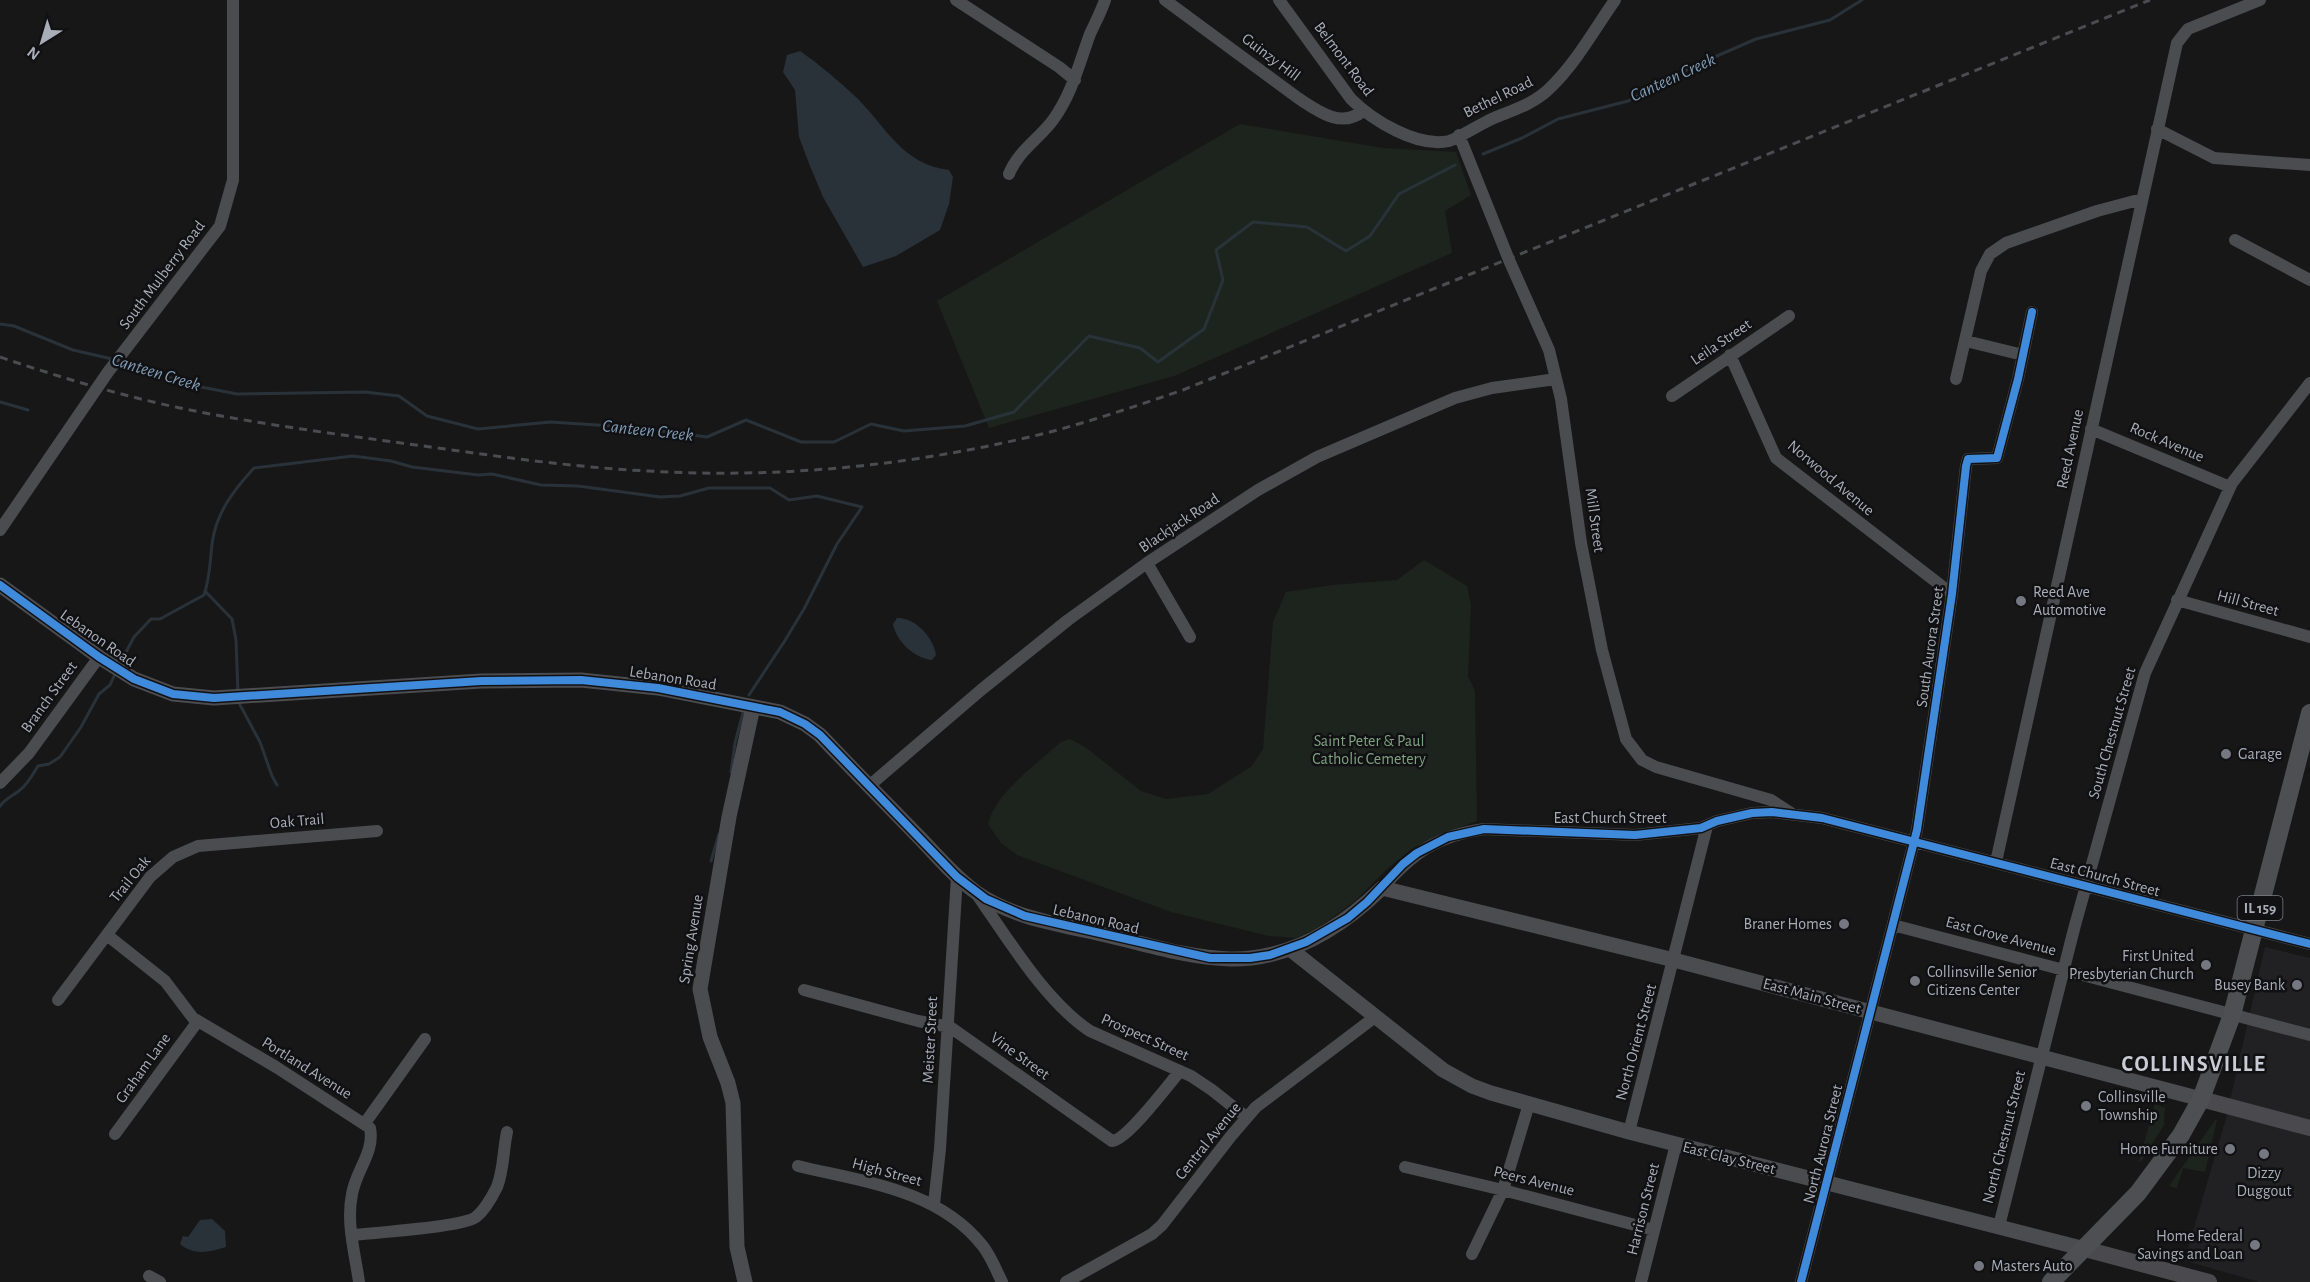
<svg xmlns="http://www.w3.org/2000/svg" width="2310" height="1282" font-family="'Alegreya Sans',sans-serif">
<rect width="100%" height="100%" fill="#171717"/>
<path fill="#212123" d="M 2265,947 L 2310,958 L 2310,1282 L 2259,1282 L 2186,1261 L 2185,1259 L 2226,1118 Z"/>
<path fill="#1d241e" d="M 1240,124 L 1383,148 L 1456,152 L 1471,195 L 1445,211 L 1452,253 L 1174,376 L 989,428 L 937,301 Z
M 1424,560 L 1467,586 L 1471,605 L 1468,676 L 1475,691 L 1477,821 L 1433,838 L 1410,850 L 1386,870 L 1356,900 L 1320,927 L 1296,938 L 1269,936 L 1171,912 L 1017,855 L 1001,843 L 988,824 C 995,793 1038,763 1061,742 L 1070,739 L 1085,747 L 1141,791 L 1166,799 L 1208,794 L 1252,766 L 1263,749 L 1273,622 L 1286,592 L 1332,585 L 1397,580 Z
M 2155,1104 L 2165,1108 L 2164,1125 L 2141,1162 L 2139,1161 Z
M 2215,1120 L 2217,1120 L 2205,1172 L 2183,1168 L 2177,1188 L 2169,1186 Z"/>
<path fill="#2a3239" d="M 800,51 C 820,65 839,81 857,98 C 887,128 902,164 949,170 L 953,177 L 949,204 L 940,230 L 896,256 L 863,267 L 823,197 L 810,166 L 799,137 L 795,90 L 783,72 L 787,55 Z
M 897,618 C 915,617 934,638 936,655 L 932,660 C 914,658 896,641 893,624 Z
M 212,1219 L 225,1231 L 226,1247 C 210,1252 194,1256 180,1244 L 183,1236 L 188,1237 L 200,1220 Z"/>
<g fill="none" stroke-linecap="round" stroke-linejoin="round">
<path stroke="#2a3239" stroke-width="3" d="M 1483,154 L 1522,138 L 1558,119 L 1628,101 L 1696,65 L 1756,39 L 1830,20 L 1862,0
M 0,324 L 14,326 L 73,350 L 112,359
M 122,362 L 191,385 L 237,394 L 365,392 L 399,396 L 427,416 L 478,429 L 550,422 L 629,427 L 707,437 L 746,420 L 801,442 L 834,442 L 871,424 L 904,431 L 965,426 L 1014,412 L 1089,336 L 1140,348 L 1158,362 L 1204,329 L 1223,280 L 1216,250 L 1253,222 L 1307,227 L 1346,251 L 1370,236 L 1399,194 L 1455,165
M 0,402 L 28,410
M 205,591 L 232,619 L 236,640 L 238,693
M 119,665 L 134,637 L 151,619 L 160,619 L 204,595 C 210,578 210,562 212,544 C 216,513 233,491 254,468 L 353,456 L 391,461 L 412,467 L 478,475 L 492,474 L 541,485 L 578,486 L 660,497 L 680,496 L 709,488 L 770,488 L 789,500 L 817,496 L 862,507 L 837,544 L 804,609 L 784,642 L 749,695
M 239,703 L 260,742 L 272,776 L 277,785
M 731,772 L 735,743 L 743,713
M 0,806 C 6,798 13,796 20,790 C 28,784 33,774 38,766 L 49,764 L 60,757 L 81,727 L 99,694 L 110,685 L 115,674
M 711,861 L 719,834"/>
<path stroke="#4b4c50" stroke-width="12" d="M 956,0 L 1059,67 L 1075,80
M 1165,0 L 1298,98 C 1318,111 1341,129 1363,111
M 1279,0 L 1351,99 C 1372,120 1417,148 1449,141 C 1457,139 1482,123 1494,118 C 1513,110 1534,104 1550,88 C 1576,63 1594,30 1615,0
M 2157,129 L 2214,158 L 2310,165
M 1459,135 L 1509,260 L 1549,350 L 1561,399 L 1581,543 L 1602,650 L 1626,739 L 1642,760 L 1656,767 L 1771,800 L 1791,813
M 1009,174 C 1018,151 1039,139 1053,120 C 1072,94 1079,64 1090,34 C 1095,23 1101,12 1105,0
M 2235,240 L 2310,280
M 1966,341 L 2023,355
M 1730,355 L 1776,458 L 1952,594
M 1956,379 L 1981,271 L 1990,254 L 2006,243 L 2097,211 L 2142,199
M 1672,396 L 1789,316
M 2091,429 L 2230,487
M 0,530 L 108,372 L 220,226 L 233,180 L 233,0
M 1147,563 L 1190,637
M 2177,600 L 2310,637
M 0,783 L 29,753 L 99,657
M 869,786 L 981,690 L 1068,620 L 1147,563 L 1258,490 L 1317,457 L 1455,398 L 1492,388 L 1556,379
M 1996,862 L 2177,43 L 2188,29 L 2260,0
M 1382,888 C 1413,853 1436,836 1484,829 L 1635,835 L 1701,828 L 1717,821 L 1752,813 L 1772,812 L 1822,818 L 2310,944
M 978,896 C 1008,939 1046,1002 1090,1031 L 1191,1076 L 1212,1090 L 1246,1117
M 1893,925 L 2310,1035
M 107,935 L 165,981 L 193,1018 L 276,1067 L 370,1128 C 375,1152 356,1170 352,1194 C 346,1223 355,1253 359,1282
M 804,990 L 918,1021 L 950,1027 L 1112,1141 C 1127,1140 1168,1085 1180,1071
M 58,1000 L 150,877 L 173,857 L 198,846 L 377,831
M 365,1123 L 425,1039
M 1629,1132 L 1707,826
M 115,1134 L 198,1021
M 798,1166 C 863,1182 937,1189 982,1245 C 991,1256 996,1270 1002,1282
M 1405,1167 L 1503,1190 L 1654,1230
M 934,1204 L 940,1149 L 957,877
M 1999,1226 L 2074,929 L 2145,673 L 2232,483 L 2310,383
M 352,1235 C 373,1233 463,1227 476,1217 C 485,1210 492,1197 497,1187 C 504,1169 503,1150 507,1132
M 1472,1254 L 1503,1190 L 1529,1104
M 149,1276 L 160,1282
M 1066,1282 L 1152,1234 L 1162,1225 L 1231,1136 L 1256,1107 L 1375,1017
M 1641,1282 L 1676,1144
M 1801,1282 L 1917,830 L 1952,594 L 1966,466 L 1968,459 L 1997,458 L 2018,379 L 2032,312"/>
<path stroke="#4b4c50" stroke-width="15" d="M 0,585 L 99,657 L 134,679 L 173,694 L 214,698 L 481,681 L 581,680 L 658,688 L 780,712 L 805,724 L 820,735 C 851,768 883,800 915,833 C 935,853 953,876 977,893 C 1013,918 1058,924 1101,934 C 1143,943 1187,958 1230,959 C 1289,960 1341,928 1382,888 L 1674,960 L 2201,1099
M 1290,949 L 1443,1070 L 1472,1086 L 1491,1093 L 1629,1132 L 2085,1249
M 745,1282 L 737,1247 L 733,1103 L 728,1083 L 710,1037 L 700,989 L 729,817 L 753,707"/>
<path stroke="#4a4a4e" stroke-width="16" d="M 2201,1099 L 2310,1128
M 2085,1249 L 2209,1282"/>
<path stroke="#4d4f52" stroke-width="18" d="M 2051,1282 L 2138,1193 L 2181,1135 L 2201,1099 L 2232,1015 L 2310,713"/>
<path stroke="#4b4c4f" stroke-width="3" stroke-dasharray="8 6" stroke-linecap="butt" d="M 0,357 C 59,377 119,395 180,408 C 253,423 328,433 401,443 C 483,454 565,467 648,471 C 783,479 919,465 1050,432 C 1095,420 1139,405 1183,390 L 2150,0"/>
<defs>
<path id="cycleway" d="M 0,585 L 99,657 L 134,679 L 173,694 L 214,698 L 481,681 L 581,680 L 658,688 L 780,712 L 805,724 L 820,735 L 957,877 L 986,899 L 1025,916 L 1210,958 L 1250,958 L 1270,955 L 1306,942 L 1348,918 L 1367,902 L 1403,864 L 1417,853 L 1448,837 L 1484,829 L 1635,835 L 1701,828 L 1717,821 L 1752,813 L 1772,812 L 1822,818 L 2310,944
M 1801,1282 L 1917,830 L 1952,594 L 1966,466 L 1968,459 L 1997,458 L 2018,379 L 2032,312"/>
</defs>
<use href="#cycleway" stroke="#111113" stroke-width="11"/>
<use href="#cycleway" stroke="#408adc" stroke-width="8"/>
</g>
<g fill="#757880" stroke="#111113" stroke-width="2">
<circle cx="2021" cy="601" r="6"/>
<circle cx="2226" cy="754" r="6"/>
<circle cx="1844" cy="924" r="6"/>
<circle cx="2206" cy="965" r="6"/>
<circle cx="1915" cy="981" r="6"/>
<circle cx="2297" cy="985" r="6"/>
<circle cx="2086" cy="1106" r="6"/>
<circle cx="2230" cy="1149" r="6"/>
<circle cx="2264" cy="1154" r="6"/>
<circle cx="2255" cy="1245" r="6"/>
<circle cx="1979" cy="1266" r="6"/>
</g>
<g text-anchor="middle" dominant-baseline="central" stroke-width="5" stroke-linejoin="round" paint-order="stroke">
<rect fill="#111113" stroke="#7b7e86" stroke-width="1.5" x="2237.5" y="896" width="45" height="24" rx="4.5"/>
<g font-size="15" font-weight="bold" fill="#a8adb8">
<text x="2260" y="908">IL 159</text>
</g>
<g font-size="16" fill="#a8adb8" stroke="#111113">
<text transform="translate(1271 57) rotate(37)">Guinzy Hill</text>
<text transform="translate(1344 59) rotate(53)">Belmont Road</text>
<text transform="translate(1498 97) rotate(-26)">Bethel Road</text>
<text transform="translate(162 275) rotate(-53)">South Mulberry Road</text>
<text transform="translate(1721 342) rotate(-34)">Leila Street</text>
<text transform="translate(2167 442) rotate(23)">Rock Avenue</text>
<text transform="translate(2070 449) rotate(-78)">Reed Avenue</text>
<text transform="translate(1831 478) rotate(40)">Norwood Avenue</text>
<text transform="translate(1595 520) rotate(82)">Mill Street</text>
<text transform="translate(1179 523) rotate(-34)">Blackjack Road</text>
<text transform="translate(2248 603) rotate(15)">Hill Street</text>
<text transform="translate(98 638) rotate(35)">Lebanon Road</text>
<text transform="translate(1930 647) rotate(-82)">South Aurora Street</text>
<text transform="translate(673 678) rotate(9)">Lebanon Road</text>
<text transform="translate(49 697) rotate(-54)">Branch Street</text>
<text transform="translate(2112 733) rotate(-74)">South Chestnut Street</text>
<text x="1610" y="818">East Church Street</text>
<text transform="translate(297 821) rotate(-5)">Oak Trail</text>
<text transform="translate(2105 877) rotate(15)">East Church Street</text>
<text transform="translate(130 879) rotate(-51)">Trail Oak</text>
<text transform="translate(1096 919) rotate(13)">Lebanon Road</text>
<text transform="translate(2001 936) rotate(15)">East Grove Avenue</text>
<text transform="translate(691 939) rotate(-81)">Spring Avenue</text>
<text transform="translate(1812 996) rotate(15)">East Main Street</text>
<text transform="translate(1145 1037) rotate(24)">Prospect Street</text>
<text transform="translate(930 1040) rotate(-87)">Meister Street</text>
<text transform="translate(1636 1042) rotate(-75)">North Orient Street</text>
<text transform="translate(1020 1056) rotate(36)">Vine Street</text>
<text transform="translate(143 1068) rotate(-54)">Graham Lane</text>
<text transform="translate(307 1068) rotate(32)">Portland Avenue</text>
<text transform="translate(2004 1137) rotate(-76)">North Chestnut Street</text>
<text transform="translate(1208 1141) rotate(-51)">Central Avenue</text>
<text transform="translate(1823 1144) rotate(-76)">North Aurora Street</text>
<text transform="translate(1729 1158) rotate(14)">East Clay Street</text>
<text transform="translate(887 1172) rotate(15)">High Street</text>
<text transform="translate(1534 1181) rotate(14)">Peers Avenue</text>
<text transform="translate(1643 1209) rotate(-76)">Harrison Street</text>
</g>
<g font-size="16" fill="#a8adb8" stroke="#111113" text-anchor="start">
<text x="2033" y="592">Reed Ave<tspan x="2033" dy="18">Automotive</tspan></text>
<text x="2238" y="754">Garage</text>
<text x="1832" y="924" text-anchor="end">Braner Homes</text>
<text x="2194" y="956" text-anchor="end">First United<tspan x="2194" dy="18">Presbyterian Church</tspan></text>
<text x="1927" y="972">Collinsville Senior<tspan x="1927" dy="18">Citizens Center</tspan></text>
<text x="2285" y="985" text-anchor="end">Busey Bank</text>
<text x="2098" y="1097">Collinsville<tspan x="2098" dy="18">Township</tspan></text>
<text x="2218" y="1149" text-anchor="end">Home Furniture</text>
<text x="2264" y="1173" text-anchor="middle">Dizzy<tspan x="2264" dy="18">Duggout</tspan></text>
<text x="2243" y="1236" text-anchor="end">Home Federal<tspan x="2243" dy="18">Savings and Loan</tspan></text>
<text x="1991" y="1266">Masters Auto</text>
</g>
<g font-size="16" fill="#7fa381" stroke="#111113">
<text x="1369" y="741">Saint Peter &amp; Paul<tspan x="1369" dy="18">Catholic Cemetery</tspan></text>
</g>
<g font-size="18" font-style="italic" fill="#7f9bb3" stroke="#111113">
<text transform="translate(1673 78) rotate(-25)">Canteen Creek</text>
<text transform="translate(156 373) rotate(17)">Canteen Creek</text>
<text transform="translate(648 431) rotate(6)">Canteen Creek</text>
</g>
<g font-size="22" font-weight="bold" letter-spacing="1.5" fill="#c9ccd4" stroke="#111113">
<text x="2194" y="1064">COLLINSVILLE</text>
</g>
</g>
<g transform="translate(42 42) rotate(217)" stroke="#111113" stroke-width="4.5" paint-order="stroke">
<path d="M0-4.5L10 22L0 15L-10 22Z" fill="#a8adb8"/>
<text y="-9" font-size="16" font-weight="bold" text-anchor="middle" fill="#a8adb8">N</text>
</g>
</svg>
